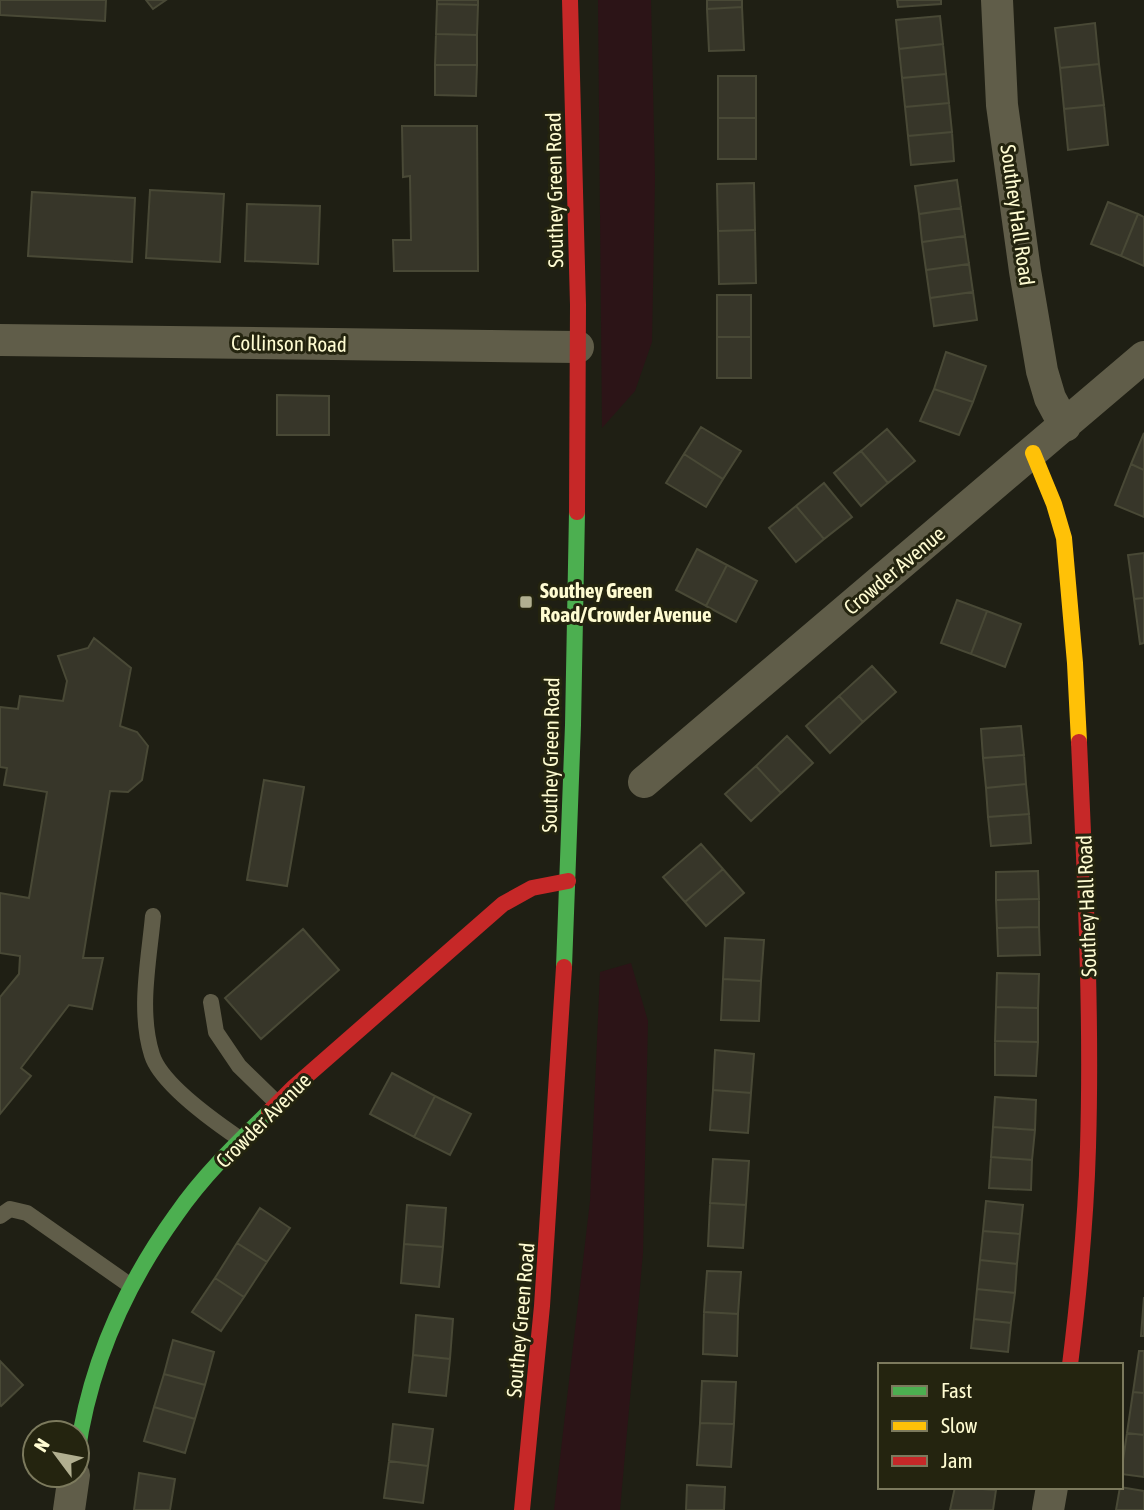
<svg xmlns="http://www.w3.org/2000/svg" width="1144" height="1510" font-family="'Asap Condensed',sans-serif">
<rect width="100%" height="100%" fill="#1f1f14"/>
<path fill="#2c1417" d="M 598,0 L 651,0 L 655,178 L 652,342 L 635,391 L 602,428 Z
M 631,963 L 648,1021 L 643,1253 L 620,1510 L 554,1510 L 590,1201 L 600,972 Z"/>
<path fill="#373629" stroke="#494936" stroke-width="2" d="M 0,0 L 106,0 L 105,21 L 0,15 Z
M 146,0 L 166,0 L 153,9 Z
M 437,0 L 478,0 L 478,5 L 437,4 Z
M 707,0 L 742,0 L 742,7 L 707,9 Z
M 897,0 L 941,0 L 941,4 L 898,7 Z
M 437,4 L 478,5 L 477,35 L 436,34 Z
M 742,7 L 744,50 L 709,51 L 707,9 Z
M 940,16 L 943,44 L 899,49 L 896,20 Z
M 1095,23 L 1099,64 L 1060,68 L 1055,28 Z
M 436,34 L 477,35 L 477,65 L 435,65 Z
M 943,44 L 946,74 L 902,78 L 899,49 Z
M 1099,64 L 1104,105 L 1064,109 L 1060,68 Z
M 435,65 L 477,65 L 476,96 L 435,95 Z
M 946,74 L 949,103 L 905,107 L 902,78 Z
M 718,76 L 756,76 L 756,118 L 718,118 Z
M 949,103 L 952,132 L 908,136 L 905,107 Z
M 1104,105 L 1108,145 L 1068,150 L 1064,109 Z
M 718,118 L 756,118 L 756,159 L 718,159 Z
M 402,126 L 477,126 L 478,271 L 394,271 L 393,240 L 411,240 L 410,176 L 403,177 Z
M 952,132 L 954,161 L 911,165 L 908,136 Z
M 957,180 L 961,208 L 919,214 L 915,186 Z
M 754,183 L 755,230 L 718,231 L 717,184 Z
M 150,190 L 224,194 L 220,262 L 146,258 Z
M 32,192 L 135,198 L 132,262 L 28,256 Z
M 1108,202 L 1138,214 L 1121,256 L 1091,244 Z
M 247,204 L 320,206 L 318,264 L 245,261 Z
M 961,208 L 965,236 L 922,242 L 919,214 Z
M 1138,214 L 1144,217 L 1144,266 L 1121,256 Z
M 755,230 L 756,283 L 719,284 L 718,231 Z
M 965,236 L 969,264 L 926,270 L 922,242 Z
M 969,264 L 973,292 L 930,298 L 926,270 Z
M 973,292 L 977,320 L 934,326 L 930,298 Z
M 717,295 L 751,295 L 751,337 L 717,337 Z
M 717,337 L 751,337 L 751,378 L 717,378 Z
M 946,352 L 986,366 L 973,402 L 934,389 Z
M 934,389 L 973,402 L 959,435 L 920,421 Z
M 277,395 L 329,396 L 329,435 L 277,435 Z
M 701,427 L 741,451 L 723,479 L 684,454 Z
M 887,429 L 915,461 L 888,483 L 861,451 Z
M 1144,433 L 1144,470 L 1131,464 Z
M 861,451 L 888,483 L 861,506 L 834,473 Z
M 684,454 L 723,479 L 706,507 L 666,483 Z
M 1131,464 L 1144,470 L 1144,517 L 1115,505 Z
M 824,483 L 852,517 L 824,539 L 796,506 Z
M 796,506 L 824,539 L 796,562 L 769,528 Z
M 697,549 L 727,565 L 706,606 L 676,590 Z
M 1144,553 L 1144,598 L 1134,599 L 1128,555 Z
M 727,565 L 757,581 L 736,622 L 706,606 Z
M 1144,598 L 1144,643 L 1140,644 L 1134,599 Z
M 957,600 L 987,611 L 971,654 L 941,643 Z
M 987,611 L 1021,624 L 1005,667 L 971,654 Z
M 94,638 L 131,668 L 120,726 L 137,732 L 148,746 L 142,780 L 128,792 L 110,791 L 83,958 L 103,958 L 92,1009 L 69,1005 L 21,1068 L 31,1076 L 0,1114 L 0,997 L 19,974 L 20,956 L 0,953 L 0,893 L 29,898 L 47,792 L 4,785 L 7,768 L 0,767 L 0,707 L 18,709 L 20,696 L 63,701 L 67,681 L 58,656 L 88,648 Z
M 872,666 L 896,692 L 863,722 L 839,696 Z
M 839,696 L 863,722 L 830,753 L 806,726 Z
M 1021,726 L 1024,755 L 983,758 L 981,729 Z
M 787,736 L 813,763 L 781,793 L 756,766 Z
M 1024,755 L 1026,784 L 986,788 L 983,758 Z
M 756,766 L 781,793 L 751,821 L 725,794 Z
M 264,780 L 304,787 L 287,886 L 247,880 Z
M 1026,784 L 1029,814 L 988,817 L 986,788 Z
M 1029,814 L 1031,843 L 991,846 L 988,817 Z
M 701,844 L 723,869 L 685,902 L 663,877 Z
M 723,869 L 744,893 L 706,926 L 685,902 Z
M 1038,871 L 1039,899 L 996,900 L 996,872 Z
M 1039,899 L 1039,927 L 997,928 L 996,900 Z
M 1039,927 L 1040,955 L 998,956 L 997,928 Z
M 303,929 L 339,970 L 261,1039 L 225,998 Z
M 725,938 L 764,940 L 761,981 L 723,979 Z
M 997,973 L 1039,974 L 1038,1008 L 996,1007 Z
M 723,979 L 761,981 L 759,1021 L 721,1020 Z
M 996,1007 L 1038,1008 L 1038,1042 L 995,1041 Z
M 995,1041 L 1038,1042 L 1036,1076 L 995,1075 Z
M 715,1050 L 754,1054 L 751,1093 L 713,1090 Z
M 392,1073 L 435,1096 L 414,1137 L 370,1114 Z
M 713,1090 L 751,1093 L 748,1133 L 710,1130 Z
M 435,1096 L 471,1114 L 450,1155 L 414,1137 Z
M 995,1097 L 1036,1100 L 1035,1130 L 993,1127 Z
M 993,1127 L 1035,1130 L 1032,1160 L 991,1157 Z
M 991,1157 L 1032,1160 L 1031,1190 L 989,1188 Z
M 713,1159 L 749,1161 L 746,1205 L 710,1203 Z
M 986,1201 L 1023,1205 L 1020,1234 L 983,1231 Z
M 710,1203 L 746,1205 L 743,1248 L 708,1246 Z
M 407,1205 L 446,1208 L 443,1247 L 404,1244 Z
M 260,1208 L 290,1228 L 267,1262 L 237,1243 Z
M 983,1231 L 1020,1234 L 1017,1264 L 980,1260 Z
M 237,1243 L 267,1262 L 244,1297 L 215,1278 Z
M 404,1244 L 443,1247 L 439,1287 L 401,1283 Z
M 980,1260 L 1017,1264 L 1015,1293 L 977,1289 Z
M 707,1271 L 741,1272 L 738,1314 L 704,1312 Z
M 215,1278 L 244,1297 L 221,1331 L 192,1312 Z
M 977,1289 L 1015,1293 L 1011,1323 L 974,1319 Z
M 1144,1297 L 1144,1336 L 1141,1336 Z
M 704,1312 L 738,1314 L 737,1356 L 703,1354 Z
M 416,1315 L 453,1319 L 450,1359 L 413,1355 Z
M 974,1319 L 1011,1323 L 1008,1352 L 971,1348 Z
M 173,1340 L 214,1352 L 205,1385 L 164,1374 Z
M 1139,1351 L 1144,1351 L 1144,1393 L 1133,1392 Z
M 413,1355 L 450,1359 L 446,1396 L 409,1392 Z
M 0,1361 L 23,1385 L 1,1406 L 0,1405 Z
M 164,1374 L 205,1385 L 195,1419 L 154,1407 Z
M 702,1381 L 736,1382 L 734,1424 L 700,1423 Z
M 1133,1392 L 1144,1393 L 1144,1435 L 1127,1433 Z
M 154,1407 L 195,1419 L 185,1453 L 144,1441 Z
M 700,1423 L 734,1424 L 731,1467 L 697,1465 Z
M 393,1424 L 433,1429 L 428,1466 L 389,1461 Z
M 1127,1433 L 1144,1435 L 1144,1477 L 1121,1474 Z
M 389,1461 L 428,1466 L 423,1503 L 384,1498 Z
M 139,1473 L 175,1479 L 170,1510 L 134,1510 Z
M 687,1485 L 725,1487 L 724,1510 L 686,1510 Z
M 955,1487 L 996,1490 L 993,1510 L 950,1510 Z
M 1120,1487 L 1144,1491 L 1144,1510 L 1116,1510 Z"/>
<g fill="none" stroke-linecap="round" stroke-linejoin="round">
<path stroke="#605d49" stroke-width="16" d="M 153,916 C 149,960 138,1011 152,1055 C 161,1084 215,1122 240,1139
M 211,1002 L 216,1032 L 239,1066 L 277,1103
M 0,1216 L 10,1209 L 27,1213 L 131,1286"/>
<path stroke="#605d49" stroke-width="32" d="M 997,0 L 1002,105 L 1025,271 L 1042,371 L 1050,398 L 1065,426
M 0,340 L 578,347
M 644,782 L 1144,357
M 69,1510 L 74,1475
M 1048,1510 L 1052,1487"/>
<path stroke="#4caf50" stroke-width="16" d="M 564,967 L 573,725 L 577,512
M 77,1455 C 89,1368 124,1287 176,1215 C 202,1177 236,1144 269,1112"/>
<path stroke="#ffc107" stroke-width="16" d="M 1033,453 L 1054,504 L 1064,538 L 1075,663 L 1079,742"/>
<path stroke="#c62828" stroke-width="16" d="M 570,0 L 578,305 L 577,512
M 269,1112 L 294,1087 L 503,904 L 532,888 L 568,881
M 1070,1365 C 1079,1292 1086,1220 1088,1147 C 1092,1012 1085,877 1079,742
M 522,1510 L 542,1306 L 564,967"/>
</g>
<rect fill="#b1af90" stroke="#24240f" stroke-width="2.5" x="519" y="595" width="14" height="14" rx="3.5"/>
<g text-anchor="middle" dominant-baseline="central" stroke-width="6" stroke-linejoin="round" paint-order="stroke">
<g font-size="21" fill="#fffcd2" stroke="#24240f">
<text transform="translate(554 190) rotate(-91)">Southey Green Road</text>
<text transform="translate(1018 215) rotate(82)">Southey Hall Road</text>
<text transform="translate(289 343) rotate(1)">Collinson Road</text>
<text transform="translate(894 570) rotate(-40)">Crowder Avenue</text>
<text transform="translate(550 755) rotate(-89)">Southey Green Road</text>
<text transform="translate(1086 906) rotate(-92)">Southey Hall Road</text>
<text transform="translate(263 1120) rotate(-45)">Crowder Avenue</text>
<text transform="translate(520 1320) rotate(-85)">Southey Green Road</text>
</g>
<g font-size="21" font-weight="bold" fill="#fffcd2" stroke="#24240f" text-anchor="start">
<text x="540" y="590">Southey Green<tspan x="540" dy="24">Road/Crowder Avenue</tspan></text>
</g>
</g>
<rect x="878" y="1363" width="245" height="126" fill="#24240f" stroke="#7c7a5d" stroke-width="2"/>
<rect x="892" y="1386" width="35" height="10" fill="#4caf50" stroke="#7c7a5d" stroke-width="2"/>
<text x="941" y="1398" font-size="21" fill="#fffcd2">Fast</text>
<rect x="892" y="1421" width="35" height="10" fill="#ffc107" stroke="#7c7a5d" stroke-width="2"/>
<text x="941" y="1433" font-size="21" fill="#fffcd2">Slow</text>
<rect x="892" y="1456" width="35" height="10" fill="#c62828" stroke="#7c7a5d" stroke-width="2"/>
<text x="941" y="1468" font-size="21" fill="#fffcd2">Jam</text>
<g transform="translate(56 1454) rotate(302)"><circle r="33" fill="#24240f" stroke="#7c7a5d" stroke-width="2"/>
<path d="M0-5L12 26L0 18L-12 26Z" fill="#b1af90"/>
<text y="-10" font-size="19" font-weight="bold" text-anchor="middle" fill="#fffcd2">N</text>
</g>
</svg>
